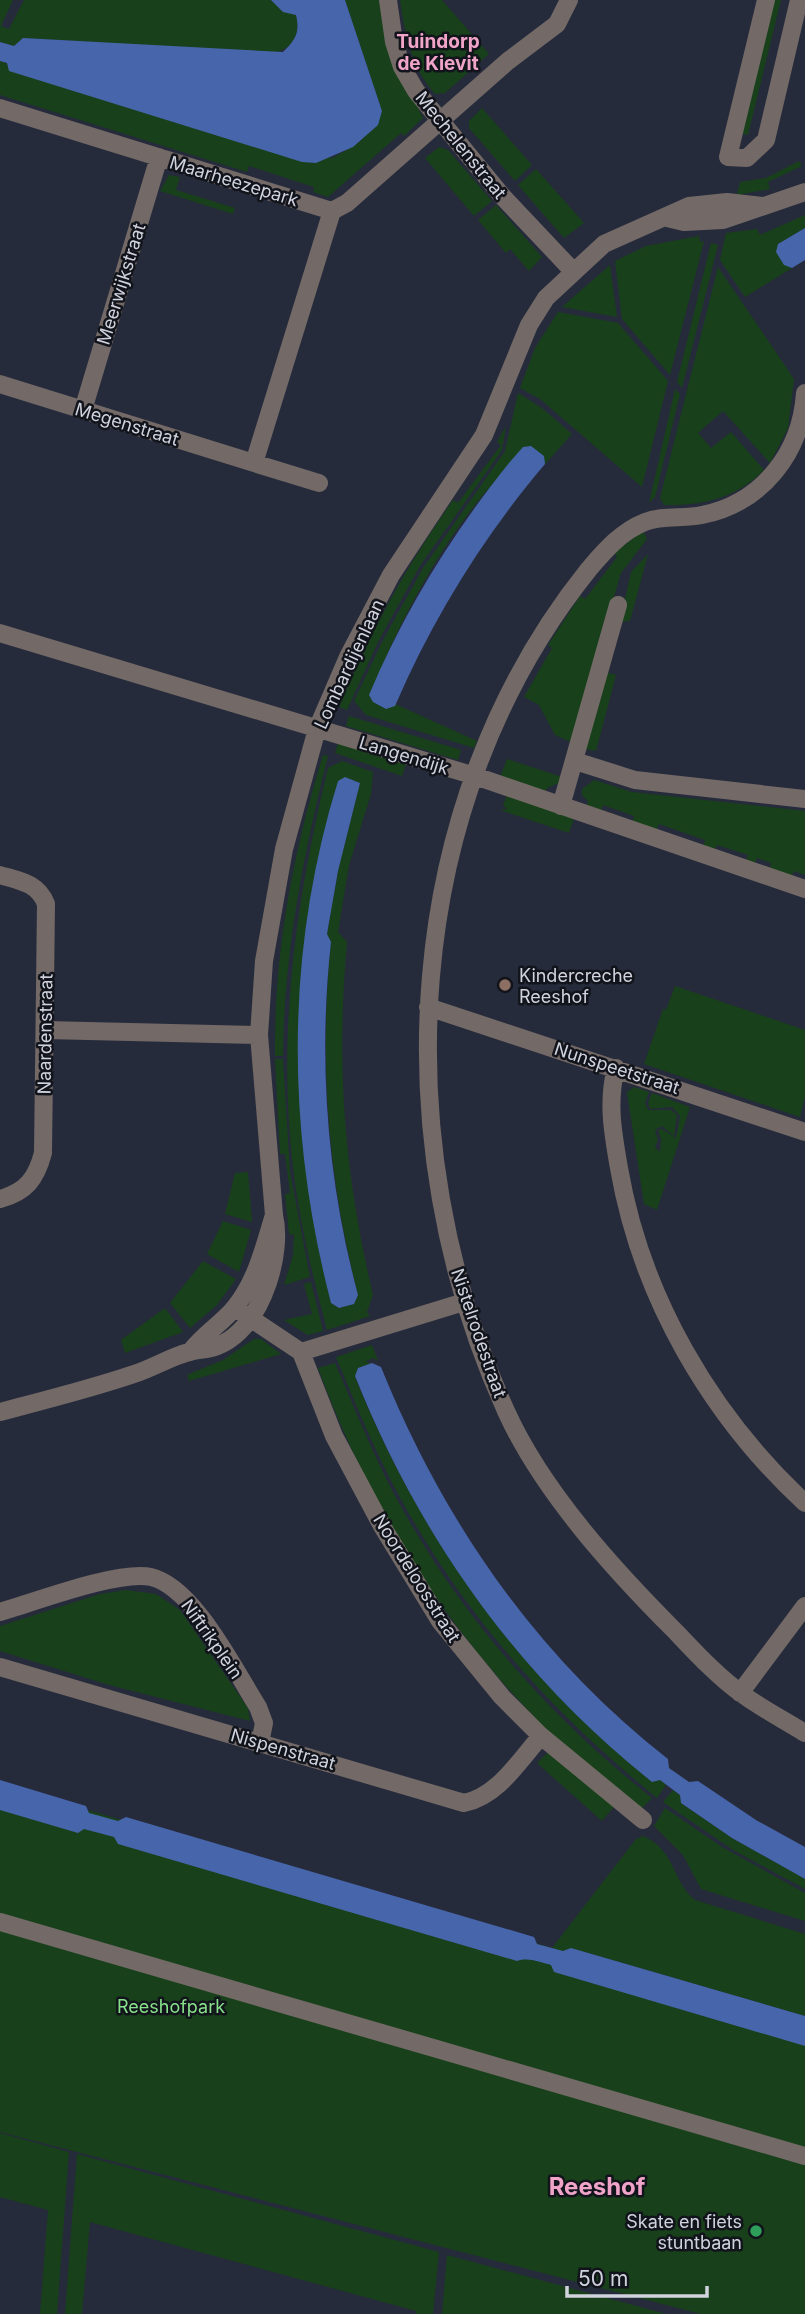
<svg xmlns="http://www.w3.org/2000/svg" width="805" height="2314" font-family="Inter,sans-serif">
<rect width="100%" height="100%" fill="#262b3b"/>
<path fill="#18401a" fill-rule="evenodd" d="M 0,0 L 13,0 L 1,26 L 9,29 L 24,0 L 271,0 L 296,15 C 301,34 293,50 272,53 L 23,38 L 14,46 L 0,42 Z
M 345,0 L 379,0 L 386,45 L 423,118 L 404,136 L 401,133 L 328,197 L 313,192 L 314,187 L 249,166 L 247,172 L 0,95 L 0,61 L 332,158 C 353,147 374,135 382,111 Z
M 400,0 L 442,0 L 489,54 L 445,93 L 435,94 C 411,67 405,34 400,0 Z
M 773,0 L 781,0 L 748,135 L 739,133 Z
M 482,108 L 532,165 L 515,181 L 469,128 L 469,121 Z
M 439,147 L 448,150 L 492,201 L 474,216 L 425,158 Z
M 799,161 L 802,166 L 768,182 L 770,189 L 737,195 L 740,182 L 766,178 Z
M 536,169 L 584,223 L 564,238 L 518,185 Z
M 169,175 L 180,177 L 176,190 L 235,208 L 233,214 L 160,191 Z
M 496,205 L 542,257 L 529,271 L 510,249 L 506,253 L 478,220 Z
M 805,215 L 805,228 L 778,244 C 778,256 782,263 792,268 L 745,297 L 720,260 L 726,233 L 757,229 L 760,235 Z
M 699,236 L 700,242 L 704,241 L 670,375 L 622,319 L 615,261 L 646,246 Z
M 711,243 L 718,245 L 682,388 L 677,382 Z
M 610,265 L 617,317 L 562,307 Z
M 718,267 L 794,379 L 788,428 L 770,463 L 723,411 L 698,433 L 711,448 L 731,432 L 764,470 C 737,498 702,506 664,505 L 660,498 Z
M 558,312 L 618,323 L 668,381 L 642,487 L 540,399 L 520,388 L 535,348 Z
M 675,389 L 680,394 L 655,497 L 649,503 Z
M 518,393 L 542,408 L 572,434 L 545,464 L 543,456 L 532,448 C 520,458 506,468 496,480 C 441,541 400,620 370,695 L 375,703 L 386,709 L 395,704 L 477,741 L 474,748 L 366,715 L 354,701 L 382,642 L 423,568 L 505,451 Z
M 506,426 L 502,450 L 420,566 L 379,640 L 347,710 L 339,707 C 369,634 407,565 453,500 L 458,503 L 501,445 L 497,442 Z
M 643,531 L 647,539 L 621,573 L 571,742 L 555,735 L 539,705 L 524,697 L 552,648 L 548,645 L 580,596 L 585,599 L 617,557 L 614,553 Z
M 648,554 L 630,621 L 620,622 L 631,572 Z
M 605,672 L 616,675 L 596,751 L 586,749 Z
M 349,716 L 461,750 L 458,760 L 346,726 Z
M 338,743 L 406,764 L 402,776 L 335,753 Z
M 323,755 L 328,756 C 303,856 284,953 283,1056 L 275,1056 C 274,953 293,853 323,755 Z
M 507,759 L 562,777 L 559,783 L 547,788 L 545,792 L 500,777 Z
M 342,761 L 373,772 L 371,794 L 349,865 L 338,932 L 347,942 C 336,1069 344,1172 373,1295 L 367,1312 L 370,1316 L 327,1330 C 315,1284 303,1237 296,1190 C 275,1046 294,908 328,768 ZM 347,778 L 360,783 L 338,871 L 327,935 L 331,942 C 319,1062 328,1178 358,1295 L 352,1304 L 339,1308 L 331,1303 C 287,1125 287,957 338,781 Z
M 594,780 L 632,792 L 805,811 L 805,875 L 794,871 L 791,878 L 770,870 L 771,863 L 757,858 L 754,865 L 746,862 L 748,855 L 717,845 L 714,851 L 703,847 L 705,840 L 659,824 L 656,831 L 632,823 L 634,816 L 603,805 L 601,812 L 586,807 L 588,801 L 582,795 L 582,789 Z
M 507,795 L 574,818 L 569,833 L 500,810 L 507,809 L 503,805 Z
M 675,986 L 805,1030 L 805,1097 L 800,1117 L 644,1064 L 663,1009 L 666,1010 Z
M 275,1059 L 283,1059 L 290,1172 L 310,1277 L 284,1285 L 293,1255 L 294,1235 L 289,1234 L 285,1194 L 290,1193 L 285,1154 L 280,1154 Z
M 634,1087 L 649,1092 L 645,1103 L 648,1110 L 671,1110 L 677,1115 L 674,1136 L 662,1126 L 655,1130 L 658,1140 L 655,1147 L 660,1152 L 661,1140 L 658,1130 L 662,1129 L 676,1138 L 680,1116 L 672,1107 L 650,1109 L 648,1103 L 652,1093 L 690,1107 L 657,1210 L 644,1204 L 627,1092 Z
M 248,1172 L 252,1222 L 225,1214 L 235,1173 Z
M 223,1221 L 251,1230 L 239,1272 L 207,1254 Z
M 203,1261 L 236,1279 L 217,1305 L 190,1328 L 170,1303 Z
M 311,1282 L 323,1331 L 308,1335 L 284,1320 L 312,1314 L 304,1284 Z
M 165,1308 L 183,1332 L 125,1353 L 121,1340 Z
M 254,1339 L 261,1339 L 281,1354 L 189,1381 L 187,1375 L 223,1360 Z
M 372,1345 L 378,1361 L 373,1358 L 366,1361 L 371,1364 L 360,1368 L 355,1377 C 419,1536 517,1673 651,1781 L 660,1780 L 666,1785 L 657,1798 C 551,1712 462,1613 397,1492 C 374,1449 355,1403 336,1357 Z
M 335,1363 C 354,1407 372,1452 394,1494 C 458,1613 546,1714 652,1798 L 638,1812 C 487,1689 386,1551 318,1368 Z
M 126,1590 L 156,1594 L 180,1610 L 248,1708 L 250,1721 L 109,1685 L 0,1651 L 0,1626 L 100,1594 Z
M 550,1750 L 614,1807 L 602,1821 L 537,1763 Z
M 0,1784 L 552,1948 L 636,1839 L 643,1836 C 676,1850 672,1882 695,1900 L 805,1934 L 805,2016 L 571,1948 L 805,2024 L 805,2314 L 701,2314 L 0,2132 Z
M 673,1790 L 680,1795 L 681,1803 L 732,1838 L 805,1879 L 805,1889 L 733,1850 L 663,1802 Z
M 665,1808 L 722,1847 L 805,1893 L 805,1921 L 701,1889 L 683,1855 L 654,1826 Z
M 0,2133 L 69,2152 L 57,2314 L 40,2314 L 48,2210 L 0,2197 Z
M 77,2154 L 439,2252 L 433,2314 L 416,2314 L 416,2311 L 90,2222 L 82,2314 L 65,2314 Z
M 447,2255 L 637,2306 L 666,2314 L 442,2314 Z"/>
<path fill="#4765ab" d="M 271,0 L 345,0 L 382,111 L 378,125 L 353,147 L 316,163 L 302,162 L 9,71 L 7,63 L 0,61 L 0,42 L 14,46 L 23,38 L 283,52 C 296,40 300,32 296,15 L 283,12 Z
M 805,228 L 805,260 L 792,268 L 784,265 L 776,252 L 778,244 Z
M 531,446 L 544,456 L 545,464 C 483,537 433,618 395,706 L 386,709 L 373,702 L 369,695 C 404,611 452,534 509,463 L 523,447 Z
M 345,777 L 360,783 L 338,871 L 327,934 L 331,942 C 318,1061 327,1179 358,1295 L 354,1304 L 339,1308 L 331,1303 C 286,1130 285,952 338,781 Z
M 372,1363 L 381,1367 C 443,1521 537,1657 668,1759 L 669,1768 L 689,1782 L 698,1781 L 756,1820 L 805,1847 L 805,1879 L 732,1838 L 681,1803 L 680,1795 L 660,1780 L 652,1782 C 516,1674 419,1536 355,1376 L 358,1368 Z
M 0,1780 L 86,1806 L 89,1813 L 118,1821 L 126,1817 L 534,1937 L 537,1944 L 563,1951 L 571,1948 L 805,2016 L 805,2046 L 554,1972 L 551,1965 C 539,1962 529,1957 517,1961 L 118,1844 L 114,1837 L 84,1829 L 78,1833 L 0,1810 Z"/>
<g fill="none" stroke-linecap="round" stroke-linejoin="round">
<path stroke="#736967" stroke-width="18" d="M 388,0 L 394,42 L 402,67 L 416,91 L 503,197 L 572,270
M 766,0 L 728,157 L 747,158 L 766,140 L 799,0
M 0,108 L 332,211 L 347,203 L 508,61 L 557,24 L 569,0
M 667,218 L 684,222 L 723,220 L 805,192
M 0,384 L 254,463 L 332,211
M 805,393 C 801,453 762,503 702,515 C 684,519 662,515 645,522 C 622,531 605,550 589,569 C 400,804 384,1142 506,1411 C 542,1491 614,1570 676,1632 C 696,1653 718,1677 742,1694 C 761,1708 784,1720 805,1733
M 83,410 L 159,157
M 254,463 L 319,483
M 0,633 L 475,776 L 805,889
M 575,761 L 635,780 L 805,799
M 561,806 L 618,605
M 0,875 C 20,881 38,883 46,904 L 43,1153 C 36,1179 26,1192 0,1199
M 428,1007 L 805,1132
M 46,1030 L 259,1035
M 616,1068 C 607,1102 613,1134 619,1168 C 641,1296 710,1415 805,1503
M 274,1215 L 259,1035 L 264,961 L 284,849 L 317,729 L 348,657 L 391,575 L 484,435 L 529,325 L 546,298 L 604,244 L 689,206 L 727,202 L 762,206
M 235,1308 L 301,1352 L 334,1436 L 382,1526 L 440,1621 L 502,1697 L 541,1736 L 643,1820
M 301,1352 L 464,1302
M 0,1412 C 45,1400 90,1389 134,1374 C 153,1368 170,1357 189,1352 C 206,1348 212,1351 229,1340 C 263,1317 283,1254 274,1215 C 264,1247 257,1279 236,1306 C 223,1323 203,1334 190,1352
M 0,1612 C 35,1602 118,1570 151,1577 C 194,1587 235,1671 258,1707 L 264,1723 L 260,1743
M 0,1667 L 464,1803 C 498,1796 519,1761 541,1736
M 740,1693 L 805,1606
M 0,1922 L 805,2156"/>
</g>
<circle fill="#8d6e63" stroke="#12141b" stroke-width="2.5" cx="505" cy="985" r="7"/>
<circle fill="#2e9e5b" stroke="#12141b" stroke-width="2.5" cx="756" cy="2231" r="7"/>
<g text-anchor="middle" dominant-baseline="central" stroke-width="5" stroke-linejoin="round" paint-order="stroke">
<g font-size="18" fill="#d0d3de" stroke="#12141b">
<text transform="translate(461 145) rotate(51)">Mechelenstraat</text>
<text transform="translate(234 181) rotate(17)">Maarheezepark</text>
<text transform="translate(121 284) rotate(-73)">Meerwijkstraat</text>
<text transform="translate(127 424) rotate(17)">Megenstraat</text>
<text transform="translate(349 664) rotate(-65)">Lombardijenlaan</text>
<text transform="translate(404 755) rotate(17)">Langendijk</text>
<text transform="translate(45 1034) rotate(-89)">Naardenstraat</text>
<text transform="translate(617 1068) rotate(18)">Nunspeetstraat</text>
<text transform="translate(479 1333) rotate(71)">Nistelrodestraat</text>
<text transform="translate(417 1578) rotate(58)">Noordeloosstraat</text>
<text transform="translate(212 1639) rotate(55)">Niftrikplein</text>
<text transform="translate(283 1749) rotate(16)">Nispenstraat</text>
</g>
<g font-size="18" fill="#d0d3de" stroke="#12141b" text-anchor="start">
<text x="519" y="975">Kindercreche<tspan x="519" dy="21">Reeshof</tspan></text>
<text x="742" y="2221" text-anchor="end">Skate en fiets<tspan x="742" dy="21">stuntbaan</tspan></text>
</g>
<g font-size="18" fill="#88e18b" stroke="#12141b">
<text x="171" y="2006">Reeshofpark</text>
</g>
<g font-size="19" font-weight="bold" fill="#f0a4c7" stroke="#12141b">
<text x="438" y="41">Tuindorp<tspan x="438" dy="22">de Kievit</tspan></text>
</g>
<g font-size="24" font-weight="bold" fill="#f0a4c7" stroke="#12141b">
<text x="597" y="2186">Reeshof</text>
</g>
</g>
<path d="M567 2286v10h140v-10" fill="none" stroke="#d0d3de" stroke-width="3.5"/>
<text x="578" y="2286" font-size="21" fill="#d0d3de" stroke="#12141b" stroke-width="5" paint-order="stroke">50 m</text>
</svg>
